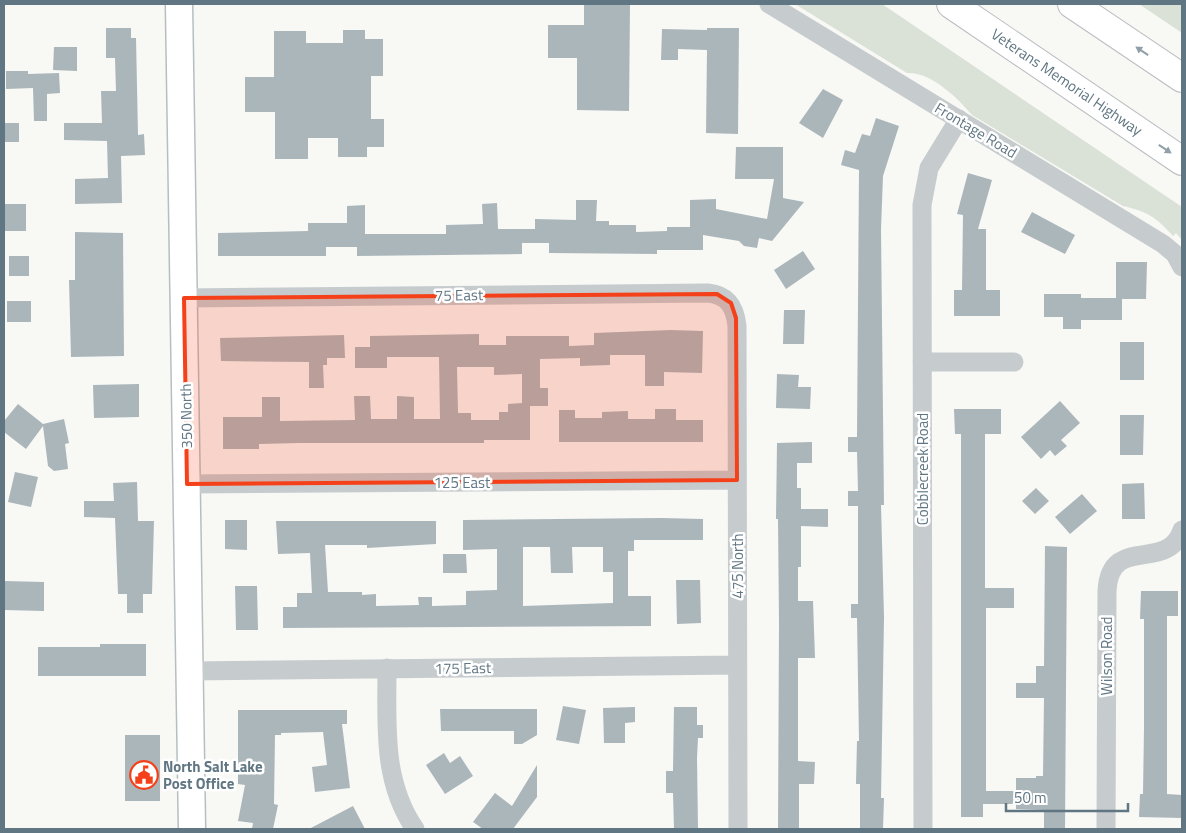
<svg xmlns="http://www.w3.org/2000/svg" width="1186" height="833" font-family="'Titillium Web',sans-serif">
<rect width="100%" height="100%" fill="#f8f8f5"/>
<path fill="#dae1d6" d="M 795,4 L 882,4 L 1182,207 L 1182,240 L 1176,233 L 1173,236 C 1156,217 1148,212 1123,206 L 972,115 C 958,98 930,71 907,73 Z
M 1139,4 L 1182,4 L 1182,33 Z"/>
<path fill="#abb6bb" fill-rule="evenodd" d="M 584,4 L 630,4 L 629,111 L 577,110 L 577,58 L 548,58 L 548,25 L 584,25 Z
M 106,28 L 131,28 L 131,38 L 136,38 L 138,135 L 144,134 L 145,155 L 121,156 L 122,203 L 75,204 L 75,179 L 108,178 L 107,141 L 64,140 L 64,123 L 102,123 L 101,91 L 116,91 L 115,58 L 106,58 Z
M 707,28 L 739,28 L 738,134 L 706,133 L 707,50 L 678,49 L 678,60 L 661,60 L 662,29 L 707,30 Z
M 343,30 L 365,30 L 365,39 L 383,39 L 383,76 L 371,76 L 371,119 L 384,119 L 384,147 L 367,147 L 367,157 L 338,157 L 338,138 L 308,138 L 308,159 L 275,159 L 275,112 L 245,112 L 245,77 L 274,77 L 274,31 L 306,31 L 306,43 L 343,43 Z
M 54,47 L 77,47 L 77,71 L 53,70 Z
M 6,71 L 28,71 L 28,74 L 59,73 L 60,93 L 47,94 L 47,121 L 34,121 L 33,88 L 6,89 Z
M 823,89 L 843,100 L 823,138 L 799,123 Z
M 876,118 L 899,126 L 883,176 L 881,229 L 884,505 L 881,505 L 884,617 L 881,798 L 884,798 L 883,829 L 860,829 L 860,784 L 856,784 L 857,741 L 859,741 L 857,618 L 851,618 L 851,604 L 858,604 L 858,506 L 848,506 L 848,491 L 858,491 L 857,452 L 848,452 L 848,437 L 857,437 L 859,170 L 841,165 L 845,150 L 855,153 L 862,134 L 870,136 Z
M 4,123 L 19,123 L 19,142 L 4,142 Z
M 736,147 L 783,147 L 783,198 L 804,202 L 772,241 L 759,238 L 757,248 L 744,246 L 739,241 L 703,235 L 703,250 L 657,250 L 657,254 L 549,253 L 549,243 L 522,243 L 522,254 L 357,256 L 357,247 L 326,247 L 326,256 L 218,256 L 218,233 L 308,231 L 308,223 L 347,223 L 347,206 L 365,205 L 365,234 L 446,234 L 446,225 L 483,224 L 482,204 L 497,203 L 498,229 L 535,229 L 535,219 L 576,220 L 576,200 L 597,200 L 596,221 L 609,221 L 609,225 L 636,225 L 636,232 L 667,231 L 667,227 L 690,227 L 690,200 L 716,199 L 716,209 L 767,219 L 774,179 L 735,179 Z
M 968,173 L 992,180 L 978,229 L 986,229 L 986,290 L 1000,290 L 1000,316 L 954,316 L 954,290 L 962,290 L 963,215 L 957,214 Z
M 4,204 L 26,204 L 26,231 L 5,231 Z
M 1032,212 L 1075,235 L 1065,254 L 1021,232 Z
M 75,232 L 123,233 L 124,356 L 71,357 L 69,280 L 75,280 Z
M 803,251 L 815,269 L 786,289 L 774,270 Z
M 9,256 L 29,256 L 29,276 L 9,276 Z
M 1116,262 L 1147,262 L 1146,299 L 1122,299 L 1122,320 L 1081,320 L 1081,329 L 1063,329 L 1063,317 L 1044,317 L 1044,294 L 1081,294 L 1081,298 L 1116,298 Z
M 7,301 L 31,301 L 31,322 L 7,322 Z
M 784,310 L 805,310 L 804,344 L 783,344 Z
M 671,330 L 703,331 L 702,373 L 664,372 L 664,386 L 645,386 L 645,355 L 610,355 L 610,365 L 580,366 L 580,358 L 540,359 L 540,388 L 548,388 L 548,406 L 530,406 L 530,440 L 484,440 L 484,443 L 299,443 L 259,444 L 259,449 L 223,449 L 223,417 L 262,417 L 262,397 L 280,397 L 280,421 L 355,420 L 354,396 L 370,396 L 371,419 L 397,419 L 397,396 L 414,397 L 414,419 L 440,419 L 439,357 L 387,357 L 387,368 L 355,368 L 355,347 L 370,347 L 370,336 L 479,334 L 479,345 L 506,345 L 506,336 L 569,336 L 569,346 L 594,345 L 594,333 ZM 457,367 L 494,367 L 494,375 L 522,374 L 522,403 L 508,404 L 508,412 L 499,412 L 499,420 L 471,420 L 471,413 L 458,413 Z
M 344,335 L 345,358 L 327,358 L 327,365 L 323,365 L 324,388 L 309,388 L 309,362 L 221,361 L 220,338 Z
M 1120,342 L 1144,342 L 1144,380 L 1120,380 Z
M 777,374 L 799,375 L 798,387 L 811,387 L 810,409 L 776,408 Z
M 139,384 L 139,417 L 94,418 L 93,385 Z
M 1060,401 L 1080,423 L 1061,440 L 1067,446 L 1055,456 L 1050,450 L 1041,459 L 1021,437 Z
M 18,404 L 43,424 L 64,419 L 69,443 L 65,444 L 68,469 L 54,471 L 48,466 L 43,426 L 26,449 L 4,432 L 4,421 Z
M 655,409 L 676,409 L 676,420 L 703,420 L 703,442 L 559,442 L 559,410 L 575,410 L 575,418 L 602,418 L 602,412 L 628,411 L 628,419 L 655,419 Z
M 954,409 L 1001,409 L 1001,434 L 985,434 L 985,588 L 1014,588 L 1014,608 L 986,608 L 986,791 L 1016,791 L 1016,778 L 1036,778 L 1036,776 L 1043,776 L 1044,698 L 1016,698 L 1016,683 L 1036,683 L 1036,666 L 1044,666 L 1045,546 L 1067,547 L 1065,829 L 1044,829 L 1044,810 L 1016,809 L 1016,804 L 983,804 L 983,817 L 961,817 L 961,434 L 955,434 Z
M 1120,415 L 1144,415 L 1143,455 L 1120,455 Z
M 812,442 L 812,463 L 797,463 L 797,488 L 801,488 L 801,509 L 828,509 L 828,527 L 801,526 L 801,567 L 798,567 L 798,601 L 813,601 L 815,658 L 798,658 L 798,761 L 815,762 L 814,784 L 799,784 L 799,829 L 778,829 L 779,623 L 778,519 L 776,519 L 777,443 Z
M 15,472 L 38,477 L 31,507 L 8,502 Z
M 137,482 L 138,521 L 154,521 L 152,594 L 143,594 L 143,613 L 127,613 L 127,594 L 118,594 L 115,518 L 84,517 L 84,501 L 114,501 L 113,483 Z
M 1144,483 L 1145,519 L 1122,519 L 1122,484 Z
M 1036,488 L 1049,501 L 1035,514 L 1022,501 Z
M 1082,494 L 1097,511 L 1070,534 L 1055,517 Z
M 661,518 L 703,519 L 703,540 L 634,540 L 634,551 L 628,551 L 628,596 L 651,596 L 651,626 L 283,628 L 283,607 L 297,607 L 297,593 L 312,593 L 310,553 L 278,554 L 276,521 L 436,521 L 436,544 L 367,548 L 367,545 L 325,545 L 328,592 L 362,592 L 362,595 L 376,594 L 376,606 L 419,605 L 418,597 L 432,597 L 432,606 L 466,605 L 466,591 L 497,590 L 497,549 L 463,550 L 463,520 ZM 523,547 L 550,547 L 551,573 L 573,573 L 572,547 L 603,547 L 603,572 L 613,572 L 613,603 L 523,606 Z
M 225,520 L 247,520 L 247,550 L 225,549 Z
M 443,554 L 466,554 L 467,573 L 443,573 Z
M 676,580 L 700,580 L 701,623 L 677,624 Z
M 4,581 L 44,582 L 44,611 L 4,610 Z
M 235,586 L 257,586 L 258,630 L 236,630 Z
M 1141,591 L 1178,591 L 1178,616 L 1167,616 L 1167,794 L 1182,795 L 1182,818 L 1139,817 L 1140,794 L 1143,794 L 1144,729 L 1144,619 L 1140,619 Z
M 100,644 L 146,644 L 146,676 L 38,676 L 38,647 L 100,647 Z
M 563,706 L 586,710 L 579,744 L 556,740 Z
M 635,707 L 635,722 L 625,723 L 625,743 L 604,743 L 603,708 Z
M 674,707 L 697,707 L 697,725 L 703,725 L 703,738 L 698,738 L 697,758 L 698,829 L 674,829 L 673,793 L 666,793 L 666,771 L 673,771 Z
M 440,709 L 537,709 L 537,735 L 522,744 L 514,744 L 514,731 L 441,731 Z
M 238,710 L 347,710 L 347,724 L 342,724 L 350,788 L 315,792 L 312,767 L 327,765 L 323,732 L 281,733 L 281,735 L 275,735 L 274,804 L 278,805 L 273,829 L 252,829 L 253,823 L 238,821 L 245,785 L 238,784 Z
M 125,735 L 160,735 L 160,801 L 125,801 Z
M 444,753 L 450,763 L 460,756 L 473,776 L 445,794 L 426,765 Z
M 537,765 L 537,797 L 513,829 L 483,829 L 473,822 L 495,793 L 512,806 Z
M 353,806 L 365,829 L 309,829 Z"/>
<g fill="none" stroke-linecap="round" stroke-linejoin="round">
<defs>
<path id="secondary" d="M 179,4 L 192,829"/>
<path id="highway" d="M 951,4 L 1182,161
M 1072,4 L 1182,78"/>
</defs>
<use href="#secondary" stroke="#b7bec2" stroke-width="29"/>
<use href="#highway" stroke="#babec1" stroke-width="30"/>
<path stroke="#c6cbce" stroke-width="19" d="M 769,4 L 1163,244 L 1175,254 L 1182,267
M 184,298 L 708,293 C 728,295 735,307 737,326 L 738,829
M 922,362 L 1014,362
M 187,484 L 737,480
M 387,668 C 387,725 382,781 415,829
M 190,671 L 737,665
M 923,829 L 922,205 L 929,168 L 959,119
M 1106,829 L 1107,591 C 1110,533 1167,574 1182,530"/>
<use href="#secondary" stroke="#fff" stroke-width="26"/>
<use href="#highway" stroke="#fff" stroke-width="28"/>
</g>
<defs><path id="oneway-solid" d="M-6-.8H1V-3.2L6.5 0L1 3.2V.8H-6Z" transform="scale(1.25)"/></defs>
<g fill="#909fa8">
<use href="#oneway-solid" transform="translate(1142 51) rotate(-146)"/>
<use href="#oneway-solid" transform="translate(1165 149) rotate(34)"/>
</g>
<path fill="#f4411a" fill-opacity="0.2" stroke="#f4411a" stroke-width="4" stroke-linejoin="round" d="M 717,294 L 731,303 L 736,318 L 737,480 L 187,484 L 184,298 Z"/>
<defs>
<symbol id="civic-ring" viewBox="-11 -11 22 22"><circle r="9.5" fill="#fff" stroke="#f4411a" stroke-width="1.5"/><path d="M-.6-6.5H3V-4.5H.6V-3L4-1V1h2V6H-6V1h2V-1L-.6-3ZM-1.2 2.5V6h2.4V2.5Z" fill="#f4411a"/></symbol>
</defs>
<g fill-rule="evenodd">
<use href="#civic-ring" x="128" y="759" width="32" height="32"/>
</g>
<g text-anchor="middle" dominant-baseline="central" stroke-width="5" stroke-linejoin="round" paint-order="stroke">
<g font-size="15" fill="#607683" stroke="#fff">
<text transform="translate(1067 82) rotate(34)">Veterans Memorial Highway</text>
<text transform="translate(976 130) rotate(31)">Frontage Road</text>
<text transform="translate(459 295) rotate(-1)">75 East</text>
<text transform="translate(186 416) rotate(-91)">350 North</text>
<text transform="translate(922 469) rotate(-90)">Cobblecreek Road</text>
<text x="462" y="482">125 East</text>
<text transform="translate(737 566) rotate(-90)">475 North</text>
<text transform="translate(1106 656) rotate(-90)">Wilson Road</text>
<text transform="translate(463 668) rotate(-1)">175 East</text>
</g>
<g font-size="15" font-weight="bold" fill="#607683" stroke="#fff" text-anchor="start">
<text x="163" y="766">North Salt Lake<tspan x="163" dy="17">Post Office</tspan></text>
</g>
</g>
<rect width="1186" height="833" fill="none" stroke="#607683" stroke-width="10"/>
<path d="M1006 803v8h122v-8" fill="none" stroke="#607683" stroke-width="2.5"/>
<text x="1014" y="803" font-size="15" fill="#607683" stroke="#ffffff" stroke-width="4" paint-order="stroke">50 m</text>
</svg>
